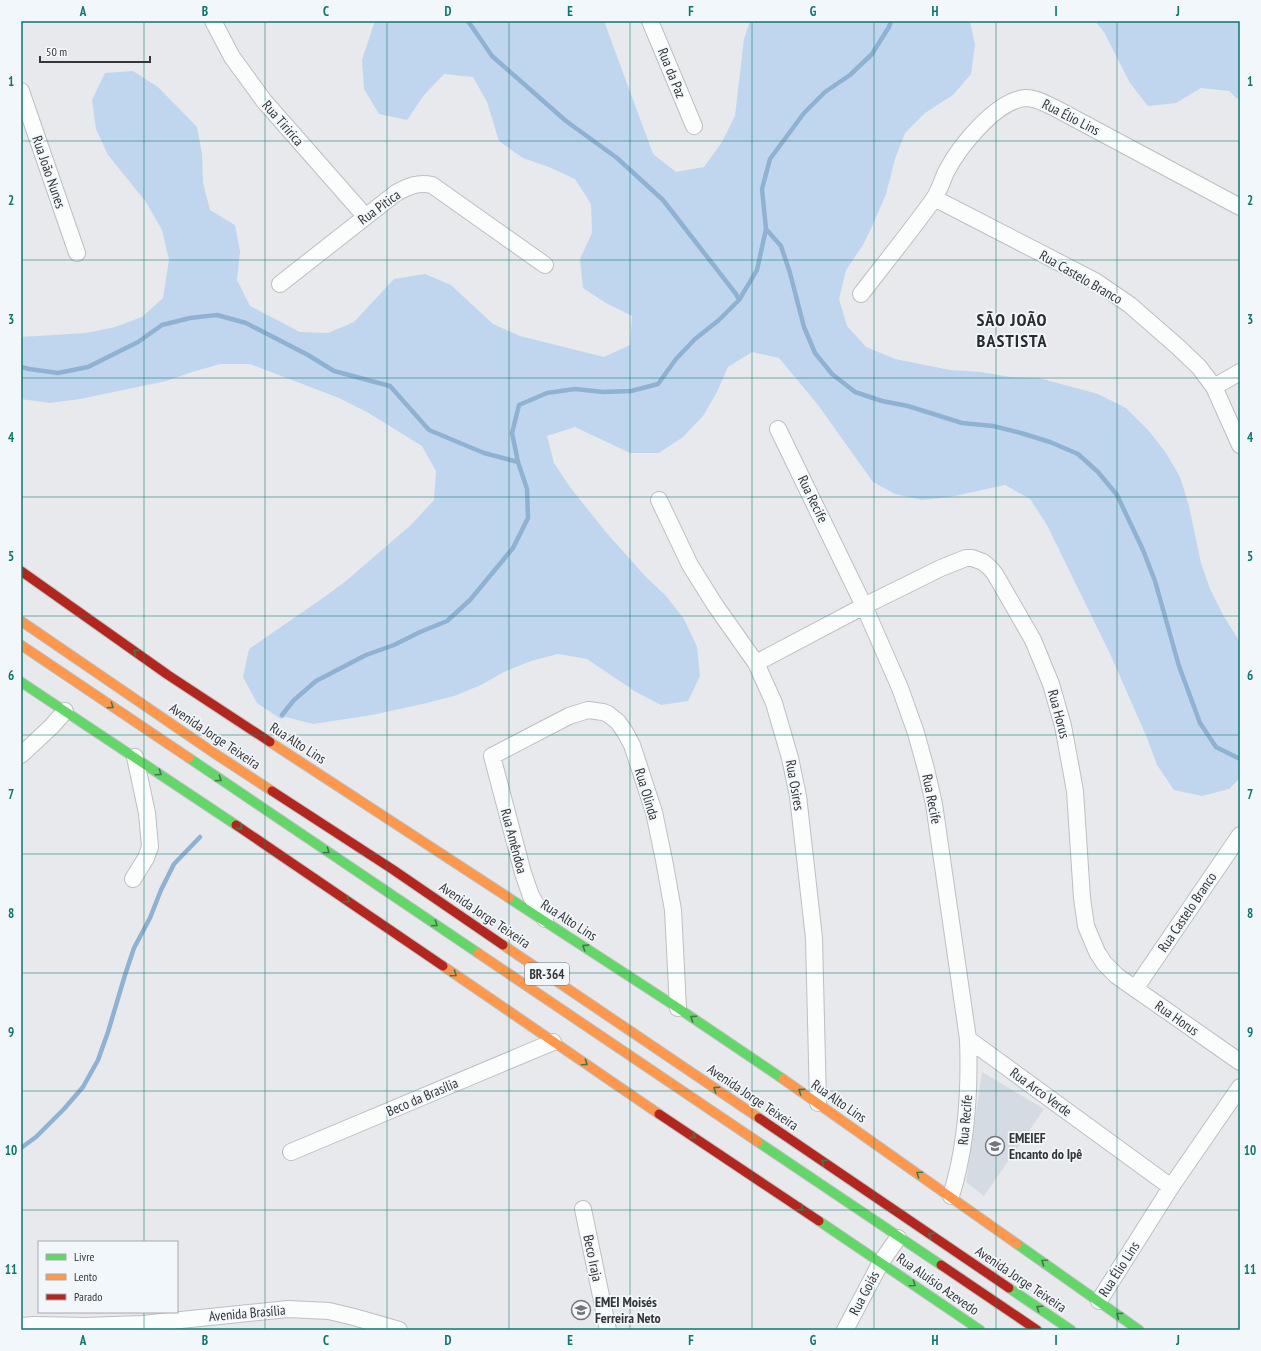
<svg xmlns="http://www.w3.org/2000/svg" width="1261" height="1351" font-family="'PT Sans Narrow',sans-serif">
<rect width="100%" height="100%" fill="#e7e9ec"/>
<path fill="#d5dbe2" d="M 982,1072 L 1044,1109 L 984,1196 L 966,1182 Z"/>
<path fill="#bfd6ee" d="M 375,21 L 604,21 L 653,154 L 676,172 L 704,167 L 722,142 L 735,116 L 744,39 L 750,21 L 970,21 L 975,45 L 971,74 L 953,95 L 925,113 L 905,133 L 895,159 L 886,194 L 875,220 L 863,245 L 846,270 L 839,299 L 847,326 L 866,347 L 895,359 L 950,370 L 981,372 L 1010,377 L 1039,378 L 1098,394 L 1126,408 L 1149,431 L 1166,453 L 1180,477 L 1189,506 L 1201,563 L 1210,589 L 1223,615 L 1240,642 L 1240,778 L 1229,789 L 1202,796 L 1174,790 L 1157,765 L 1147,738 L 1112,658 L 1047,525 L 1030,499 L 1005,485 L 950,497 L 922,500 L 895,494 L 873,482 L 818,405 L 779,358 L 752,352 L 728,367 L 717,392 L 703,416 L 683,437 L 659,453 L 630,453 L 575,427 L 547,436 L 554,463 L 570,487 L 605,531 L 645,576 L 666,596 L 684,619 L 697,647 L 700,676 L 688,701 L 661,705 L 636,692 L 587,659 L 558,654 L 531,661 L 504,672 L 481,685 L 454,696 L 427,703 L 372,715 L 313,724 L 286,717 L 281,719 L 257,703 L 243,677 L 249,649 L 323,598 L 346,581 L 412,524 L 434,500 L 436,471 L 422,446 L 367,412 L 339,398 L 250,364 L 220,364 L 192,372 L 166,381 L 80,399 L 50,403 L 21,399 L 21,337 L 86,333 L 115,327 L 142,317 L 163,298 L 169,260 L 162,230 L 146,202 L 108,155 L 96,129 L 92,100 L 105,73 L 133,71 L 158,87 L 197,127 L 202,154 L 203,183 L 210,210 L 235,225 L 240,252 L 237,280 L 250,306 L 300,332 L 328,333 L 354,322 L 394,279 L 425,274 L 451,285 L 493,324 L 520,336 L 604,357 L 630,345 L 632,316 L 606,303 L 583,288 L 580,259 L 592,233 L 591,204 L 575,179 L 549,167 L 523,158 L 499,141 L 487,102 L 473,77 L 444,74 L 424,95 L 407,120 L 379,114 L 364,89 L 362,60 Z
M 1095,21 L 1240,21 L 1240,101 L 1229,91 L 1201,88 L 1176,103 L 1148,106 L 1130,83 L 1104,32 Z"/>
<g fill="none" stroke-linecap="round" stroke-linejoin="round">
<path stroke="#90b2d2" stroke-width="4.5" d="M 468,21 L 492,56 L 566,121 L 617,158 L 663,200 L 736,294 L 739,300
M 766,229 L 781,246 L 790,273 L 804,327 L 815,353 L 832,374 L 855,392 L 882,401 L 908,406 L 962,423 L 993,426 L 1021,433 L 1050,442 L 1078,454 L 1098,472 L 1117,495 L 1143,550 L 1155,581 L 1179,666 L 1200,723 L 1216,747 L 1240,759
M 21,367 L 29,369 L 58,373 L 88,367 L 138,342 L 162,325 L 190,318 L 217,315 L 246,323 L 308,355 L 334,371 L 390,386 L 429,430 L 484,453 L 518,462
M 282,715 L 294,700 L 316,681 L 366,655 L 394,645 L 420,632 L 447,621 L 470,600 L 513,548 L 528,518 L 527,489 L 518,462 L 512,433 L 519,405 L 547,393 L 575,389 L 603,392 L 631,391 L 658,384 L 676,359 L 695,339 L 719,320 L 739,300 L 757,270 L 766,229 L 762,189 L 770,159 L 804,113 L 825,92 L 850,75 L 872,54 L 889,27 L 891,21
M 21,1148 L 36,1137 L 64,1109 L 83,1087 L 98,1060 L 108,1032 L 125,975 L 134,948 L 150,918 L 161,890 L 174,864 L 200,837"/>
<defs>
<path id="street" d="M 213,21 L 232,57 L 264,101 L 365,216
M 650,21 L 694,126
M 21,91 L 77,253
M 934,198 L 1095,281 L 1130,305 L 1178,347 L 1199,367 L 1214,387 L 1240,445
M 280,284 L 396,193 C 409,186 418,182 432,185 L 545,265
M 861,294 C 885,263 910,232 933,200 C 939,192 942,181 946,172 C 959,147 996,100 1026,98 C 1037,98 1046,104 1055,108 L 1240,207
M 1214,387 L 1240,372
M 778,429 L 864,606 L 900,688 L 916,733 L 926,769 L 934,804 L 968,1039 C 970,1092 967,1145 951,1196
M 659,500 L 690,565 L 715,605 L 756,663 L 774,703 L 790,758 L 798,796 L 814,938 L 818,1103
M 756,663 L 864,606 L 941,568 L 966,558 L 972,558 L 983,562 L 990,568 L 995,574 L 1033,640 L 1051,684 L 1063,726 L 1071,769 L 1075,791 L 1082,898 L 1086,926 L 1097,952 L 1104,963 L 1117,976 L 1240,1062
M 21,755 L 52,726 L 65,711
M 133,879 L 146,858 L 150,847 L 147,813 L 135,757
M 545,919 L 531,896 L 523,873 L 492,756 L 569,716 L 588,710 L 603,712 L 608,714 L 618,722 L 625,732 L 632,745 L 654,812 L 664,860 L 673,910 L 678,1008
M 1135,989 L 1240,835
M 968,1039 L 1171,1187
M 291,1152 L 553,1042
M 583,1209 L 608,1330
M 1099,1301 L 1171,1187 L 1240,1087
M 21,1326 L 34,1325 L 86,1326 L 142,1324 L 288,1309 L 329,1311 L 354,1317 L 399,1330
M 845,1330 L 881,1262 L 898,1238"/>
<path id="fast" d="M 21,682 L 236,825
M 189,758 L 478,953
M 509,898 L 678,1008 L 783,1079
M 758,1142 L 941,1265
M 819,1221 L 980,1330
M 1017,1244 L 1139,1330
M 1009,1288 L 1071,1330"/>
<path id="slow" d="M 21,621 L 214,753 L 272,791
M 21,645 L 189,758
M 270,742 L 509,898
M 503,945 L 759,1118
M 478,953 L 758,1142
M 443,966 L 659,1114
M 783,1079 L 1017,1244"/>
<path id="jam" d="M 21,571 L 168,675 L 270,742
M 272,791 L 392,869 L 503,945
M 236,825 L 443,966
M 659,1114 L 819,1221
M 759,1118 L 1009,1288
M 941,1265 L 1037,1330"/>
</defs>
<use href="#street" stroke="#bdbfc1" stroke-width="18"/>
<use href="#fast" stroke="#bdbfc1" stroke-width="11"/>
<use href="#slow" stroke="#bdbfc1" stroke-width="11"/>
<use href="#jam" stroke="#bdbfc1" stroke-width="11"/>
<use href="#street" stroke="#fbfcfc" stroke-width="16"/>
<use href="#fast" stroke="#63d668" stroke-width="9"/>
<use href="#slow" stroke="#ff974d" stroke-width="9"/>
<use href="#jam" stroke="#b3261e" stroke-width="9"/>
</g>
<defs><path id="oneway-chevron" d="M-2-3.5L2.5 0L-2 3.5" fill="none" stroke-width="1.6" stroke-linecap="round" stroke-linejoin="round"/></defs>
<g stroke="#47764b">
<use href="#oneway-chevron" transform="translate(136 652) rotate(-145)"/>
<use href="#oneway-chevron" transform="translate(111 706) rotate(34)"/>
<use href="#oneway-chevron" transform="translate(159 773) rotate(34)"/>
<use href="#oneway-chevron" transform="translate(219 779) rotate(34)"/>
<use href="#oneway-chevron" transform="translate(240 827) rotate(34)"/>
<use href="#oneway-chevron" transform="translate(327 851) rotate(34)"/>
<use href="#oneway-chevron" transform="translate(347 900) rotate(35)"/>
<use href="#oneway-chevron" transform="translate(435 924) rotate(34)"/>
<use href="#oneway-chevron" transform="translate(585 947) rotate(-147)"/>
<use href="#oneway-chevron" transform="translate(454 974) rotate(35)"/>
<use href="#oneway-chevron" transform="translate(693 1018) rotate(-146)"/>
<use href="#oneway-chevron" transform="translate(585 1063) rotate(34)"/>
<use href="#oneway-chevron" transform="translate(716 1089) rotate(-146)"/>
<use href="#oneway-chevron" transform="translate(801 1091) rotate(-146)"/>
<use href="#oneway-chevron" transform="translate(693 1136) rotate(34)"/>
<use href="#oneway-chevron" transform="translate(824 1162) rotate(-146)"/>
<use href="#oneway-chevron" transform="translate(919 1174) rotate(-145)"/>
<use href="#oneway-chevron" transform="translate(801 1208) rotate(34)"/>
<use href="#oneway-chevron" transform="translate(931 1235) rotate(-146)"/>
<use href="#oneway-chevron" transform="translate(1044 1262) rotate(-145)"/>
<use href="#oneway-chevron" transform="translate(913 1284) rotate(35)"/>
<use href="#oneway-chevron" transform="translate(1039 1308) rotate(-146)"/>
<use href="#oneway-chevron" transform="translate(1119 1315) rotate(-144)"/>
</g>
<path fill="none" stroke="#0f766e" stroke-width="1" stroke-opacity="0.55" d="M 144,21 L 144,1242M 265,21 L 265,1330M 387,21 L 387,1330M 509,21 L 509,1330M 630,21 L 630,1330M 752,21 L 752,1330M 874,21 L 874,1330M 996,21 L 996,1330M 1117,21 L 1117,1330M 21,141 L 1240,141M 21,260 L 1240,260M 21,378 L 1240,378M 21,497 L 1240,497M 21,616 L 1240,616M 21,735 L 1240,735M 21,854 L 1240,854M 21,973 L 1240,973M 21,1091 L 1240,1091M 21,1210 L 1240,1210M 144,1312 L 144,1330"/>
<defs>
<symbol id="school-ring" viewBox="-11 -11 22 22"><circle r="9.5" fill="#f2f7fb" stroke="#737576" stroke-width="1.5"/><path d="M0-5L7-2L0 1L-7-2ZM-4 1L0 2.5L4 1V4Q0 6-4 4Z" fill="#737576"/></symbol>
</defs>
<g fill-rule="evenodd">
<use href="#school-ring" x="984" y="1135" width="22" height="22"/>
<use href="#school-ring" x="570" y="1299" width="22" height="22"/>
</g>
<g text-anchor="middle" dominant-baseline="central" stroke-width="3.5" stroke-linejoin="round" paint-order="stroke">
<rect fill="#f2f7fb" stroke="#6d7072" stroke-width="1" x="525" y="963" width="44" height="22" rx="3"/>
<g font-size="13" font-weight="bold" fill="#343637">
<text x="547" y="974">BR-364</text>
</g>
<g font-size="14" fill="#343637" stroke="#f2f7fb">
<text transform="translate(672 73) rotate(68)">Rua da Paz</text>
<text transform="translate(1071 117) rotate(27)">Rua Élio Lins</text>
<text transform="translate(283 123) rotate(49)">Rua Tiririca</text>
<text transform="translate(49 172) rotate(71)">Rua João Nunes</text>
<text transform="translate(379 207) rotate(-36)">Rua Pitica</text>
<text transform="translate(1081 277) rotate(30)">Rua Castelo Branco</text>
<text transform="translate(813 499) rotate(64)">Rua Recife</text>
<text transform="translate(1059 714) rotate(75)">Rua Horus</text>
<text transform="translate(215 736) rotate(34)">Avenida Jorge Teixeira</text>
<text transform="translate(298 743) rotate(33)">Rua Alto Lins</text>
<text transform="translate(795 785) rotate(80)">Rua Osires</text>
<text transform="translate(647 794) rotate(73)">Rua Olinda</text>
<text transform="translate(932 799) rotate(79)">Rua Recife</text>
<text transform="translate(514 841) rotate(75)">Rua Amêndoa</text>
<text transform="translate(1187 912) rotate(-56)">Rua Castelo Branco</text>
<text transform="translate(485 915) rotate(34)">Avenida Jorge Teixeira</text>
<text transform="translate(569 920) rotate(33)">Rua Alto Lins</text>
<text transform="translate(1177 1018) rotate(35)">Rua Horus</text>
<text transform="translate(1041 1092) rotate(36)">Rua Arco Verde</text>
<text transform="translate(422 1097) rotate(-23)">Beco da Brasília</text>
<text transform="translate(753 1097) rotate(34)">Avenida Jorge Teixeira</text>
<text transform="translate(839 1101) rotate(35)">Rua Alto Lins</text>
<text transform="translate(965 1120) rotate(-85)">Rua Recife</text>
<text transform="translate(593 1258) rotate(78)">Beco Iraja</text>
<text transform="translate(1119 1269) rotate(-57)">Rua Élio Lins</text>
<text transform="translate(1021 1279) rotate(34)">Avenida Jorge Teixeira</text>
<text transform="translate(938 1284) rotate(35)">Rua Aluísio Azevedo</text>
<text transform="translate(864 1293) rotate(-62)">Rua Goiás</text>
<text transform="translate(247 1313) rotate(-5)">Avenida Brasília</text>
</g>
<g font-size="14" font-weight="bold" fill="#343637" stroke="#f2f7fb" text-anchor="start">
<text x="1009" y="1138">EMEIEF<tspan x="1009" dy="16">Encanto do Ipê</tspan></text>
<text x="595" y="1302">EMEI Moisés<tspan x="595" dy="16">Ferreira Neto</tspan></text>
</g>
<g font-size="18" font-weight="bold" letter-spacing="1" fill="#282c2f" stroke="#f2f7fb">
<text x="1012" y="319">SÃO JOÃO<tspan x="1012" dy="21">BASTISTA</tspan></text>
</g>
</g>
<rect width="1261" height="1351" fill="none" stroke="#f2f7fb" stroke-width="44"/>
<rect x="38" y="1241" width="140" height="72" fill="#f2f7fb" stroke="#a6aaad"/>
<rect x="46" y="1254" width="20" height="6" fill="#63d668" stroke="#a6aaad"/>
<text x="74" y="1261" font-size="12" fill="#343637">Livre</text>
<rect x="46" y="1274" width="20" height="6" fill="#ff974d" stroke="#a6aaad"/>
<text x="74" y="1281" font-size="12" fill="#343637">Lento</text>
<rect x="46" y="1294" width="20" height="6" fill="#b3261e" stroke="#a6aaad"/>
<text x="74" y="1301" font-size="12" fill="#343637">Parado</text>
<path d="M40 56v6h110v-6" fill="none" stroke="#343637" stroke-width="2"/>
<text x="46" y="56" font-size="12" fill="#343637" stroke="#f2f7fb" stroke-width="3" paint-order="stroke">50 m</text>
<rect x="22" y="22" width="1217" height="1307" fill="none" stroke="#0f766e" stroke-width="1.5"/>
<g font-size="13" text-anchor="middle" font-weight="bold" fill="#0f766e">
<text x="83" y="16">A</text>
<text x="205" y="16">B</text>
<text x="326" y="16">C</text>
<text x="448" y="16">D</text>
<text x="570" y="16">E</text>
<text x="691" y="16">F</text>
<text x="813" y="16">G</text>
<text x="935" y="16">H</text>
<text x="1056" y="16">I</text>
<text x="1178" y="16">J</text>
<text x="11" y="86">1</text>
<text x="1250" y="86">1</text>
<text x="11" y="205">2</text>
<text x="1250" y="205">2</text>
<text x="11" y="324">3</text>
<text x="1250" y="324">3</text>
<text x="11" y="442">4</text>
<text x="1250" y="442">4</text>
<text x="11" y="561">5</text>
<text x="1250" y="561">5</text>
<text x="11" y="680">6</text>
<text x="1250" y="680">6</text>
<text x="11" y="799">7</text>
<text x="1250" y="799">7</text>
<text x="11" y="918">8</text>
<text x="1250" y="918">8</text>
<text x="11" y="1037">9</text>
<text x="1250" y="1037">9</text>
<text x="11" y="1155">10</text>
<text x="1250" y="1155">10</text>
<text x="11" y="1274">11</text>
<text x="1250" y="1274">11</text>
<text x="83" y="1345">A</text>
<text x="205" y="1345">B</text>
<text x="326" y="1345">C</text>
<text x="448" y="1345">D</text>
<text x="570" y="1345">E</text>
<text x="691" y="1345">F</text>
<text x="813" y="1345">G</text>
<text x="935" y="1345">H</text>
<text x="1056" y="1345">I</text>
<text x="1178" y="1345">J</text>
</g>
</svg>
